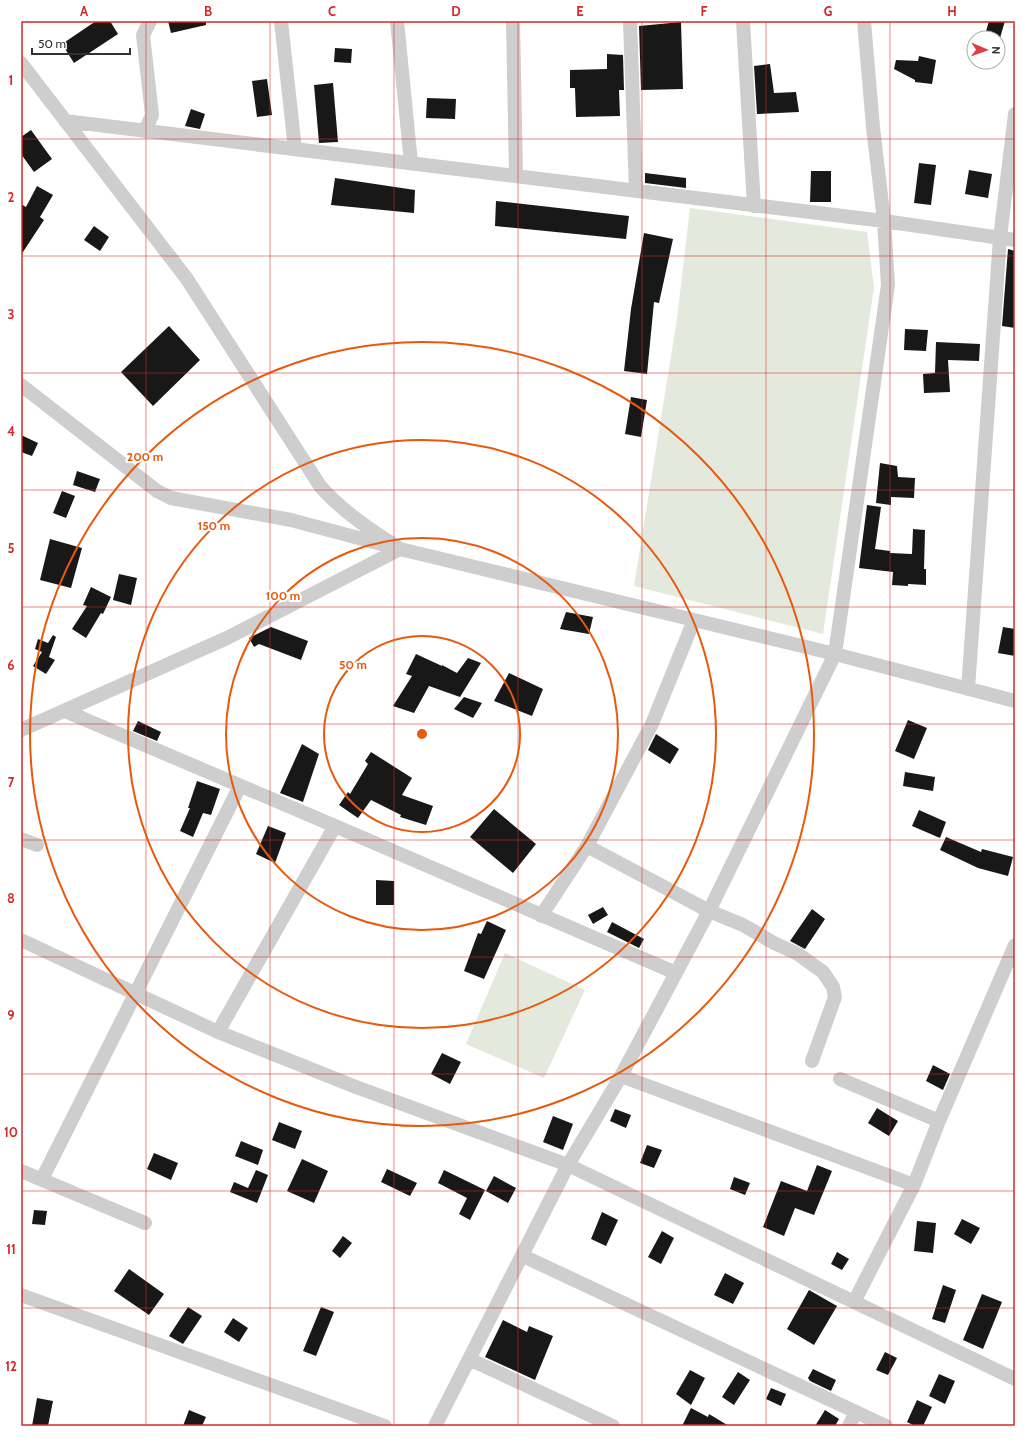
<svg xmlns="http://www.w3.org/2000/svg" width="1036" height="1447" font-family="Cabin,sans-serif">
<rect width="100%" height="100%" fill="#fff"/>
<path fill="#e3e9dd" d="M 690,208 L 867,232 L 874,287 L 823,634 L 634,586 L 677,319 Z
M 505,953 L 585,990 L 544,1078 L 466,1044 Z"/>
<path fill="#181818" d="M 96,21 L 110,21 L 118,34 L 74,63 L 62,44 Z
M 168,21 L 206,21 L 206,25 L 171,33 Z
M 989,21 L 1005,21 L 1000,38 L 984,38 Z
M 681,22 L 683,89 L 641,90 L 639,26 Z
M 335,48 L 352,49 L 351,63 L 334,62 Z
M 607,54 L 623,55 L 624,90 L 619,90 L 620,116 L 576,117 L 575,88 L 570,88 L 570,70 L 607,69 Z
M 919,56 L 936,60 L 932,84 L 915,82 L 915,80 L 894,69 L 896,60 L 918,61 Z
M 770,64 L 774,93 L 796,92 L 799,112 L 757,114 L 754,66 Z
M 267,79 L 272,115 L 257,117 L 252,81 Z
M 333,83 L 338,142 L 319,143 L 314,85 Z
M 427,98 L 456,99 L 455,119 L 426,118 Z
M 191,109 L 205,114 L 200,129 L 185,126 Z
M 31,130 L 52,159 L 34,172 L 21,154 L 21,137 Z
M 919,163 L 936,165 L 931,205 L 914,203 Z
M 969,170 L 992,174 L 988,198 L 965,194 Z
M 811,171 L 831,171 L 831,202 L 810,202 Z
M 645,173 L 686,178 L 686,188 L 645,183 Z
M 335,178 L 415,190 L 414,213 L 331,205 Z
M 37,186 L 53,195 L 40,217 L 44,220 L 21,255 L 21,204 L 26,207 Z
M 496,201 L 629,216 L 626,239 L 495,226 Z
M 94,226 L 109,237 L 100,251 L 84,240 Z
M 644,233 L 673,239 L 659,303 L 654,302 L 647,374 L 624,371 L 631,309 Z
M 1008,249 L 1015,251 L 1015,328 L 1002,326 Z
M 169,326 L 200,360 L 153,406 L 121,372 Z
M 905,329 L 928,330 L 926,351 L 904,350 Z
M 936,342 L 980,344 L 979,361 L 948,360 L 950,392 L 924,393 L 923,374 L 935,373 Z
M 631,397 L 647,400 L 641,437 L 625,434 Z
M 21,435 L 38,443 L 32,456 L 21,452 Z
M 880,463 L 897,466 L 898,477 L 915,478 L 914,498 L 891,497 L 891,505 L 876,503 Z
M 77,471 L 100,479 L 95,492 L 73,485 Z
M 62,491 L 75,496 L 66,518 L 53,513 Z
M 867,505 L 881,507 L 875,549 L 890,551 L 890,553 L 912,554 L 913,529 L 925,530 L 924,569 L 926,569 L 926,585 L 908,584 L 908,586 L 892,585 L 893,572 L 859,568 Z
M 50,539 L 82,548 L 71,588 L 40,580 Z
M 119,574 L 137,578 L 131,605 L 113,600 Z
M 91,587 L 111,597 L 103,614 L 101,613 L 86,638 L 72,629 L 87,606 L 83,605 Z
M 566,612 L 593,617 L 589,634 L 560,629 Z
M 271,627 L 308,641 L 301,660 L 259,644 L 254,647 L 249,638 Z
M 1003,627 L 1015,629 L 1015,656 L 998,653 Z
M 53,635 L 56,637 L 49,657 L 55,660 L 46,674 L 33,666 L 42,652 L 35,649 L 38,639 L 48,643 Z
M 416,654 L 442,666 L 442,665 L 457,673 L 468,658 L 481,663 L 460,697 L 429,686 L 414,713 L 393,706 L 412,676 L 406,674 Z
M 509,673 L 543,689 L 532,716 L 494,701 Z
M 464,697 L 482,703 L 473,718 L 454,709 Z
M 908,720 L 927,728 L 914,759 L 895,751 Z
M 138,721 L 161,732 L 157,741 L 133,731 Z
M 656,734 L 679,749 L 670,764 L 648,750 Z
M 302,744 L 319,754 L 303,802 L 280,793 Z
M 371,752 L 412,778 L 402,795 L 433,806 L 426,825 L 400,817 L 401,815 L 371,800 L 358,818 L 339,805 L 348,792 L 350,794 L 368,764 L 365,761 Z
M 905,772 L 935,777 L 933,791 L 903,786 Z
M 197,781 L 220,789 L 211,815 L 203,813 L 193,837 L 180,831 L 190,808 L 188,808 Z
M 494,809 L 536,844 L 513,873 L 470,837 Z
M 919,810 L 946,822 L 940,838 L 912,826 Z
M 268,826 L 286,833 L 275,863 L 256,854 Z
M 946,837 L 981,852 L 982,849 L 1013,857 L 1008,876 L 978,868 L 940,850 Z
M 376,880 L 394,881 L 394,905 L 376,905 Z
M 603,907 L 608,915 L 593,924 L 588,915 Z
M 812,909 L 825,919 L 805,949 L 790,941 Z
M 487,921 L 506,930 L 484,979 L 464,971 L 478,933 L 481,934 Z
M 612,922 L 644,939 L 639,948 L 607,932 Z
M 442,1053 L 461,1062 L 450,1084 L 431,1074 Z
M 933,1065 L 950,1074 L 943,1090 L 926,1081 Z
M 877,1108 L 898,1121 L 889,1136 L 868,1123 Z
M 615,1109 L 631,1115 L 626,1128 L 610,1121 Z
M 553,1116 L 573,1124 L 563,1150 L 543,1142 Z
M 279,1122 L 302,1131 L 295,1149 L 272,1140 Z
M 241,1141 L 263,1150 L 258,1165 L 235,1156 Z
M 647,1145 L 662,1150 L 654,1168 L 640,1163 Z
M 154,1153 L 178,1163 L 171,1180 L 147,1169 Z
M 302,1159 L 328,1171 L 314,1203 L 287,1191 Z
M 817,1165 L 832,1171 L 814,1215 L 795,1208 L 784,1236 L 763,1227 L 781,1181 L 807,1191 Z
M 387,1169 L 417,1183 L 410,1196 L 381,1182 Z
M 256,1170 L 268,1175 L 257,1203 L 230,1192 L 234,1182 L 248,1188 Z
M 444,1170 L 485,1190 L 470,1220 L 459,1214 L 467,1198 L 438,1183 Z
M 494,1176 L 516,1188 L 508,1203 L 486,1191 Z
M 734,1177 L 750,1183 L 745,1195 L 730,1189 Z
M 34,1210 L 47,1211 L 45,1225 L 32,1224 Z
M 602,1212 L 618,1220 L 606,1246 L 591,1239 Z
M 962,1219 L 980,1228 L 971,1244 L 954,1234 Z
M 917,1221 L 936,1223 L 933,1253 L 914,1251 Z
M 662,1231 L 674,1238 L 661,1264 L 648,1257 Z
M 343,1236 L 352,1243 L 340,1258 L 332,1251 Z
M 837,1252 L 849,1259 L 842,1270 L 831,1264 Z
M 129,1269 L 164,1294 L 149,1315 L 114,1291 Z
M 725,1273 L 744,1283 L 733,1304 L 714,1295 Z
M 943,1285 L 956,1290 L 945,1323 L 932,1319 Z
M 809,1290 L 837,1306 L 814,1345 L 787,1329 Z
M 982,1294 L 1002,1302 L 983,1349 L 963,1340 Z
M 188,1307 L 202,1316 L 183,1344 L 169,1336 Z
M 321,1307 L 334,1312 L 316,1356 L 303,1351 Z
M 233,1318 L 248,1328 L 239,1342 L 224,1332 Z
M 503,1320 L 527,1332 L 529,1326 L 553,1336 L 535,1380 L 485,1357 Z
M 885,1352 L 897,1358 L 888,1375 L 876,1370 Z
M 813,1369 L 836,1380 L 831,1391 L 810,1381 L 808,1378 Z
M 690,1370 L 705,1378 L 691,1405 L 676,1394 Z
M 738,1372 L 750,1380 L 734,1405 L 722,1397 Z
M 939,1374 L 955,1381 L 945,1404 L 929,1396 Z
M 771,1388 L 786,1394 L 781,1406 L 766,1399 Z
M 37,1398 L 53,1401 L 48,1426 L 32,1426 Z
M 917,1400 L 932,1407 L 923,1426 L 915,1426 L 907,1422 Z
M 691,1408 L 708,1417 L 709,1414 L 729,1426 L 682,1426 Z
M 189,1410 L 206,1417 L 202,1426 L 183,1426 Z
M 825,1410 L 839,1419 L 835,1426 L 815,1426 Z"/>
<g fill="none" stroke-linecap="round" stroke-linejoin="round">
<path stroke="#cecece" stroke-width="14" d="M 281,21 L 295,149
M 397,21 L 411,163
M 513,21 L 516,176
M 630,21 L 636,191
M 743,21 L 754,206
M 21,63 L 187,279 L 320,486 C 344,513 371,530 400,549 L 227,638 L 21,730
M 65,121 L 884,221 L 1015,240
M 145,131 L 152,115 L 143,35 L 150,21
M 21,385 L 157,491 L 171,498 L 291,520 L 400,549 L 835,654 L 1015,701
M 968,689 L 1000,238 L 1015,114
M 65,711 L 335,826 L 676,973
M 21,839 L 37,845
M 587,846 L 709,911 L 743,925 L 774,943 L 798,954 L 823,972 L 833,987 L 835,997 L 812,1061
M 541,916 L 587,846 L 652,724 L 694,620
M 21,940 L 218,1032 L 356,1087 L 568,1165 L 1015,1379
M 218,1032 L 335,826
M 621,1076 L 914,1185
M 840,1079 L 939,1121
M 21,1171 L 145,1223
M 42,1179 L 240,786
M 523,1256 L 886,1426
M 21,1295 L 385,1426
M 854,1302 L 914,1185 L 939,1121 L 1015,945
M 469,1359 L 613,1426
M 435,1426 L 568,1165 L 621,1076 L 709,911 L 835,654 L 888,285 L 884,221 L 873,127 L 864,21
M 849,1426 L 856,1412"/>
</g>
<path fill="none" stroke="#d62828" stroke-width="1" stroke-opacity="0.55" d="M 146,21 L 146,1426M 270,21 L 270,1426M 394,21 L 394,1426M 518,21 L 518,1426M 642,21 L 642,1426M 766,21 L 766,1426M 890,21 L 890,1426M 21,139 L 1015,139M 21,256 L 1015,256M 21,373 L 1015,373M 21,490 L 1015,490M 21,607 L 1015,607M 21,724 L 1015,724M 21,840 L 1015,840M 21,957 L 1015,957M 21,1074 L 1015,1074M 21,1191 L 1015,1191M 21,1308 L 1015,1308"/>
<g fill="none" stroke="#e8590c" stroke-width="2">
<circle cx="422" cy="734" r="98"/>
<circle cx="422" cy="734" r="196"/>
<circle cx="422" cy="734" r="294"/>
<circle cx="422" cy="734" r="392"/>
</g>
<circle cx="422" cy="734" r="6" fill="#e8590c" stroke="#fff" stroke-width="2"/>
<g font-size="12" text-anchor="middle" font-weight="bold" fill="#e8590c" stroke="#fff" stroke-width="4" stroke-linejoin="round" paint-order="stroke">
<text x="145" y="461">200 m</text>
<text x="214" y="530">150 m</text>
<text x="283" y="600">100 m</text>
<text x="353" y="669">50 m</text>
</g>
<rect width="1036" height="1447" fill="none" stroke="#ffffff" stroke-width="44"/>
<g transform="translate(986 50) rotate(92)"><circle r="19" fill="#ffffff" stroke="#adadad"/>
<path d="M0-3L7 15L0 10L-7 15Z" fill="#da4044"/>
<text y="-6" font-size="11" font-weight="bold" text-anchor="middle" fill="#313131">N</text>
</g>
<path d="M32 48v6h98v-6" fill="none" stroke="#313131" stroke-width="2"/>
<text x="38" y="48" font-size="12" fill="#313131" stroke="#ffffff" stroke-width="3" paint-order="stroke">50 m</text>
<rect x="22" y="22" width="992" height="1403" fill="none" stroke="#d62828" stroke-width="1.5"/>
<g font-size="13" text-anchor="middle" font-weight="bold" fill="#d62828">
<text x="84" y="16">A</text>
<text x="208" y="16">B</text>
<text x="332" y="16">C</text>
<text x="456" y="16">D</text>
<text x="580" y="16">E</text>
<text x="704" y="16">F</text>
<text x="828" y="16">G</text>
<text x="952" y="16">H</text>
<text x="11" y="85">1</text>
<text x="11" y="202">2</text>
<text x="11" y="319">3</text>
<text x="11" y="436">4</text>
<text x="11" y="553">5</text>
<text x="11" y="670">6</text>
<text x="11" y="787">7</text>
<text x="11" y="903">8</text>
<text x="11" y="1020">9</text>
<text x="11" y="1137">10</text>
<text x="11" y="1254">11</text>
<text x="11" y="1371">12</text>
</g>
</svg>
